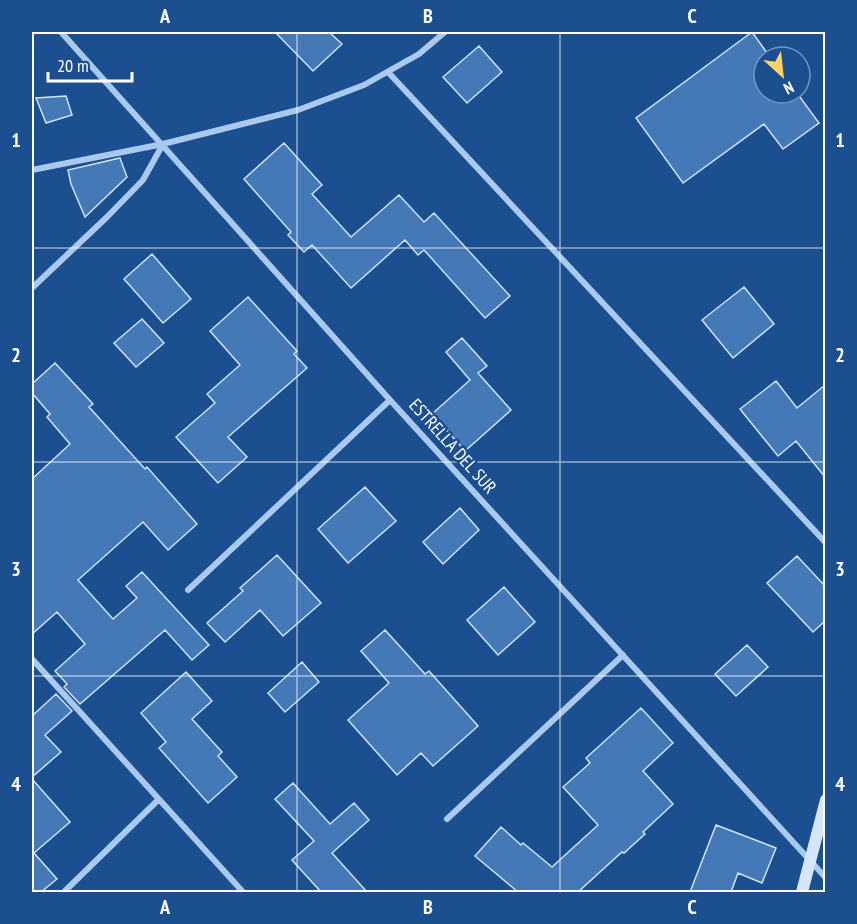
<svg xmlns="http://www.w3.org/2000/svg" width="857" height="924" font-family="'PT Sans Narrow',sans-serif">
<rect width="100%" height="100%" fill="#1b4f8f"/>
<path fill="#4478b7" stroke="#cfe3fa" stroke-width="1.5" d="M 275,32 L 329,32 L 342,44 L 313,71 Z
M 752,32 L 770,57 L 764,57 L 764,93 L 797,93 L 819,123 L 783,149 L 764,124 L 683,183 L 636,118 Z
M 479,46 L 502,72 L 467,103 L 443,77 Z
M 66,96 L 72,115 L 46,123 L 36,98 Z
M 284,143 L 322,185 L 312,194 L 351,237 L 399,195 L 424,222 L 434,213 L 510,296 L 485,318 L 424,250 L 418,255 L 405,240 L 351,288 L 312,245 L 304,252 L 288,235 L 291,232 L 244,179 Z
M 120,158 L 127,177 L 85,217 L 71,184 L 68,170 Z
M 152,254 L 191,299 L 163,323 L 124,279 Z
M 744,287 L 774,324 L 733,358 L 702,320 Z
M 248,297 L 297,351 L 294,354 L 307,368 L 228,437 L 247,457 L 218,483 L 176,437 L 215,403 L 207,394 L 240,365 L 210,331 Z
M 142,319 L 164,343 L 136,367 L 114,343 Z
M 462,338 L 487,366 L 478,373 L 511,410 L 465,451 L 432,414 L 470,380 L 446,352 Z
M 55,363 L 93,404 L 89,407 L 145,469 L 147,467 L 197,524 L 168,550 L 143,522 L 78,580 L 113,619 L 137,598 L 126,586 L 142,572 L 209,645 L 192,660 L 165,630 L 80,704 L 64,687 L 67,684 L 55,671 L 85,644 L 57,612 L 32,634 L 32,479 L 70,444 L 47,417 L 50,414 L 32,393 L 32,384 Z
M 776,381 L 797,408 L 825,385 L 825,477 L 796,441 L 778,456 L 740,409 Z
M 365,487 L 396,521 L 348,563 L 318,529 Z
M 460,508 L 479,530 L 443,564 L 423,542 Z
M 277,555 L 321,603 L 283,636 L 260,610 L 225,642 L 207,623 L 243,591 L 240,588 Z
M 797,556 L 825,586 L 825,621 L 813,632 L 767,583 Z
M 504,587 L 535,622 L 498,655 L 467,620 Z
M 385,630 L 425,674 L 429,671 L 478,726 L 433,766 L 421,753 L 397,775 L 348,720 L 389,683 L 361,651 Z
M 747,645 L 768,667 L 736,696 L 715,674 Z
M 302,662 L 319,682 L 285,712 L 268,693 Z
M 186,672 L 212,701 L 192,719 L 222,752 L 218,756 L 237,777 L 208,803 L 159,748 L 166,742 L 141,713 Z
M 56,694 L 72,711 L 45,735 L 61,752 L 32,777 L 32,716 Z
M 641,708 L 673,743 L 643,771 L 673,804 L 643,832 L 645,834 L 624,853 L 622,852 L 578,892 L 518,892 L 475,856 L 501,827 L 521,845 L 523,843 L 552,867 L 598,825 L 563,787 L 590,763 L 586,758 Z
M 32,779 L 70,822 L 34,853 L 57,879 L 41,892 L 32,892 Z
M 293,783 L 330,824 L 354,803 L 369,820 L 332,853 L 367,892 L 321,892 L 292,860 L 314,841 L 275,799 Z
M 716,825 L 776,848 L 762,883 L 738,873 L 731,892 L 690,892 Z"/>
<g fill="none" stroke-linecap="round" stroke-linejoin="round">
<path stroke="#a9c9ee" stroke-width="6" d="M 61,32 L 390,400 L 826,878
M 388,72 L 826,543
M 32,170 L 163,144 L 298,110 L 364,85 L 419,54 L 445,32
M 32,288 L 107,217 L 143,180 L 163,144
M 188,590 L 390,400
M 32,659 L 243,892
M 447,819 L 623,655
M 64,892 L 158,800"/>
<path stroke="#d6e6fa" stroke-width="12" d="M 802,892 L 826,800"/>
</g>
<path fill="none" stroke="#fff" stroke-width="1.5" stroke-opacity="0.55" d="M 297,32 L 297,892M 560,32 L 560,892M 32,248 L 826,248M 32,462 L 826,462M 32,676 L 826,676"/>
<g text-anchor="middle" dominant-baseline="central" stroke-width="5" stroke-linejoin="round" paint-order="stroke">
<g font-size="18" fill="#fff" stroke="#1b4f8f">
<text transform="translate(453 446) rotate(48)">ESTRELLA DEL SUR</text>
</g>
</g>
<rect width="857" height="924" fill="none" stroke="#1b4f8f" stroke-width="66"/>
<g transform="translate(782 75) rotate(153)"><circle r="28" fill="#1b4f8f" stroke="#7695bc" stroke-width="1.5"/>
<path d="M0-4.5L10 22L0 15L-10 22Z" fill="#ffd166"/>
<text y="-9" font-size="16" font-weight="bold" text-anchor="middle" fill="#ffffff">N</text>
</g>
<path d="M48 72v9h84v-9" fill="none" stroke="#ffffff" stroke-width="3"/>
<text x="57" y="72" font-size="18" fill="#ffffff" stroke="#1b4f8f" stroke-width="4.5" paint-order="stroke">20 m</text>
<rect x="33" y="33" width="791" height="858" fill="none" stroke="#fff" stroke-width="2"/>
<g font-size="20" text-anchor="middle" font-weight="bold" fill="#fff">
<text x="165" y="23">A</text>
<text x="428" y="23">B</text>
<text x="692" y="23">C</text>
<text x="16" y="147">1</text>
<text x="840" y="147">1</text>
<text x="16" y="362">2</text>
<text x="840" y="362">2</text>
<text x="16" y="576">3</text>
<text x="840" y="576">3</text>
<text x="16" y="791">4</text>
<text x="840" y="791">4</text>
<text x="165" y="914">A</text>
<text x="428" y="914">B</text>
<text x="692" y="914">C</text>
</g>
</svg>
